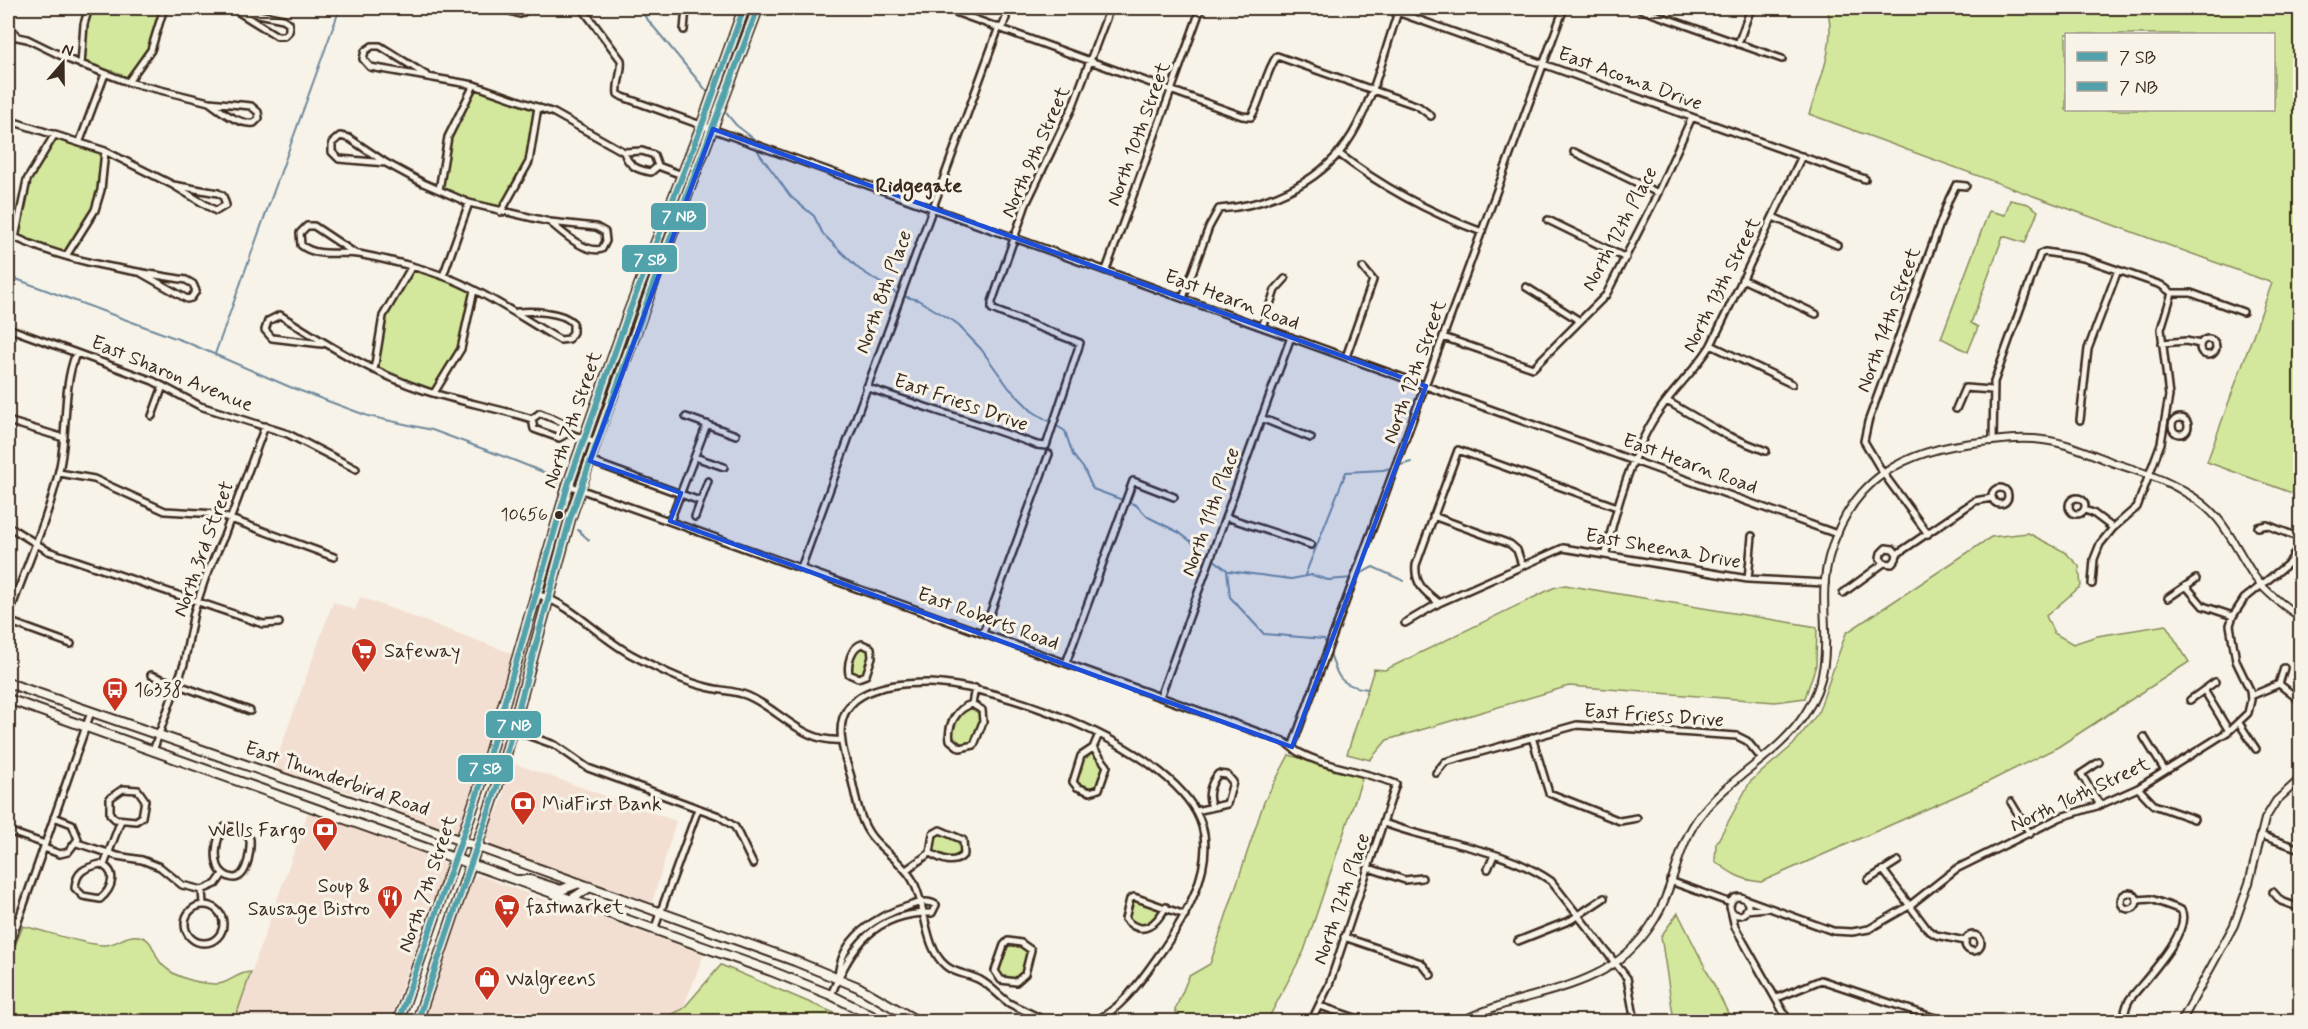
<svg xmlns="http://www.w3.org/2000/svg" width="2308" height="1029" font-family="Mynerve,sans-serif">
<rect width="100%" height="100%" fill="#f7f3e8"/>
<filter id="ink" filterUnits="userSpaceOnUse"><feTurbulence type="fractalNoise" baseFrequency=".0167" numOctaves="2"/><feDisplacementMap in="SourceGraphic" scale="12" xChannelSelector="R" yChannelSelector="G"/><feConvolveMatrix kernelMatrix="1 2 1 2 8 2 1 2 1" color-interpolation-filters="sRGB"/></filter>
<g filter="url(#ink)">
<path fill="#f3dfd2" d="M 360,597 L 514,654 L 479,772 L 462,825 L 455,831 L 424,822 L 364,797 L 273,769 L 333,602 L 355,610 Z
M 510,762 L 676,821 L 652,903 L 491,846 L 486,837 L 503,798 Z
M 308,812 L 441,860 L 446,868 L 434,905 L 420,935 L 395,1007 L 392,1021 L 241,1022 L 236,1016 Z
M 478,875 L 556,904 L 571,907 L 704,954 L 683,1009 L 658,1021 L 422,1022 L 471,880 Z"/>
<path fill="#d3e89c" stroke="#87895d" stroke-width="1.5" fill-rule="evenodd" d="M 89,8 L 164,8 L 151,50 L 128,82 L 81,65 L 84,24 Z
M 1827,8 L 2300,8 L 2300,496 L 2207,462 L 2272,283 L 1809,114 C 1820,81 1837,42 1827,8 ZM 2274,34 L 2274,110 L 2066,110 L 2066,34 Z
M 474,85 L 538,107 L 532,154 L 501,212 L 439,190 L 445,145 Z
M 55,134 L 105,151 C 100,202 93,213 66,256 L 15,238 L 27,180 Z
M 2010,200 L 2028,204 L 2038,211 L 2025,243 L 2003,236 L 1971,323 L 1978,327 L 1968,352 L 1941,338 L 1989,211 L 2005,215 Z
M 412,266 L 474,290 L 464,342 L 434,393 L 374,370 L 379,328 Z
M 2028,533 L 2065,552 L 2079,566 L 2081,586 L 2046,616 L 2054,633 L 2073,644 L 2097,636 L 2166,625 L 2189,662 L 2058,747 L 1988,782 L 1761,882 C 1741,880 1730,873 1715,861 L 1716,844 L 1750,782 L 1793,745 L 1818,713 L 1846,633 L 1991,537 Z
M 1565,585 L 1817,627 L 1816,665 L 1805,698 L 1775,702 L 1569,686 L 1387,740 L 1370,760 L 1347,754 L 1374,669 L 1385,670 L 1553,588 Z
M 862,644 L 873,653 L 863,677 L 849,674 L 852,653 Z
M 968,705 L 982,710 L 978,740 L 966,748 L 950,740 L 953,720 Z
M 1093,748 L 1107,766 L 1099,789 L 1090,792 L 1073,782 L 1081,756 Z
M 1289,755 L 1363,776 L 1304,951 L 1267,1021 L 1181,1021 L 1175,1010 L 1189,976 L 1210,964 L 1264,802 Z
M 937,832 L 963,840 L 964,854 L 958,861 L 933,855 L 930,840 Z
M 1134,897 L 1166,907 L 1149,928 L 1127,922 L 1130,899 Z
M 1678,913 L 1732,1021 L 1674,1021 L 1661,936 Z
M 23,926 C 46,931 80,944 103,945 C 116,946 125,934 138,936 C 153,938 153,952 160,962 C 171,977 197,983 214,984 C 229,985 236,972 251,972 L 236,1016 L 241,1021 L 8,1021 L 8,963 Z
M 1013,941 L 1031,950 L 1021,980 L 1001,980 L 996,975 L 1004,945 Z
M 721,965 L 853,1021 L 657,1021 L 683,1009 Z"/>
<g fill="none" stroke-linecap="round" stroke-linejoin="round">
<path stroke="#6f899c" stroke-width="2" d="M 638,8 L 710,95
M 722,108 L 736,125 L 754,139 L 759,153 L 791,197 L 814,216 L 823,234 L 859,269 L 899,295 L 918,300 L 955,322 L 981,349 L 1009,388 L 1032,411 L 1065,431 L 1073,455 L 1084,469 L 1093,489 L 1136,505 L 1148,517 L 1180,533 L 1227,570 L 1230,597 L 1264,634 L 1324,639 C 1339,667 1329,685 1368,689
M 8,276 L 186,342 L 290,387 L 368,416 L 432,430 L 513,460 L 553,476 L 558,483
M 215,354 L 340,8
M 578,530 L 589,540
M 1229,571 L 1291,579 L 1312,575 L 1328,580 L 1353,578
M 1305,575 L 1346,472 L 1383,470 L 1411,462
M 1358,575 L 1373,567 L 1404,581"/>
<defs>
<path id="minor" d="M 232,8 L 277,36 L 284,36 L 289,31 L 289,23 L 283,19 L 238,10
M 500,8 L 520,14 L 529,8
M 582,8 L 621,60 C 623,72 616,82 618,94 L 623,97 L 1837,534
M 944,8 L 1242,116 L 1251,117 C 1263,98 1264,74 1277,56 L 1418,106 L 1431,116
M 1386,8 L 1865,179
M 1637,8 L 1782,59
M 8,25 L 17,36
M 1002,28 L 1006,18
M 684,30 L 686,8
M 8,35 L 27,39 L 70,60 L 128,82 L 209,102 L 251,106 L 258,112 L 259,118 L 254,123 C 239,125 221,111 209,102
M 1738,44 L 1751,8
M 81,65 L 84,24 L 89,8
M 426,75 L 380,46 L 372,46 L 365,51 L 363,59 L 370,67 L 474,85 L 554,113 L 624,152 L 642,151 L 654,155 L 658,166
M 128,82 L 151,50 L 164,8
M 8,120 L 105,151 L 173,185 L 216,211 L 226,205 L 223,196 L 218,193 L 173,185
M 80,141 L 105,74
M 624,152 C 628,166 638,170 651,172 L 658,166
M 1574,152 L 1658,193
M 1338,153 C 1383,188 1428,212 1482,232
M 386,163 L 339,159 L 332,152 L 332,143 L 340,136 L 349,138 L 386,163 L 423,183 L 469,203 L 550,222 L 596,227 L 605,232 L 606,241 L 602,249 C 585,254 562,232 550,222
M 658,166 L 682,175
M 439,190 L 448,137 L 474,85
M 501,212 L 529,162 L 538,107
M 1773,217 L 1837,245
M 1548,220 L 1626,258
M 8,234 C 64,262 125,270 186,280 L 193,284 L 196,291 L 191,298 L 187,299 L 141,273
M 15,238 L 27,180 L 55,134
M 356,254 L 314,226 L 307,226 L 300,233 L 301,245 C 317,258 341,251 359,254 C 392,261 425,268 456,281 C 493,297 525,320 560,340 L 569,339 L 573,332 L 573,323 C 562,311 532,311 517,312
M 66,256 L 95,210 L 101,190 L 105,151
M 1106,270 L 1201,8
M 443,276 L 469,203
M 1742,279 L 1816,314
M 1526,287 L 1580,321
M 2172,293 L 2191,293 L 2243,312
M 1183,298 L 1209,227 L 1219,209 C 1266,206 1317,184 1346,144 C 1371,109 1384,53 1398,12
M 1262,327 L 1275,290 L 1285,279
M 8,328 L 153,381 L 200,406 L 288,434 L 356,469
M 1443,337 L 1533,368 L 1606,295 L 1655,199 L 1692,117
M2200 347a8 8 0 1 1 16 0a8 8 0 1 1-16 0Z
M 2162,343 L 2186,341 L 2200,344
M 322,344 L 272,338 L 265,330 L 268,321 L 280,315 C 327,345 372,373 426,391 C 461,402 497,408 532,419
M 1711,345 L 1792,384
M 1346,357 L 1373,280 L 1363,268
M 374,370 L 383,316 L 412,266
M 866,387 C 923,407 980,424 1037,445 L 1046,446 L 1080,343 L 999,312 L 992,309 L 992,302 L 1026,204 L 1072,108 L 1110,8
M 434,393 L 461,349 L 474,290
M 1667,401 L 1726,435 L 1766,451
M 1956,409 L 1965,388 L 1992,390
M 152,416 L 163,386
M 686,417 L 736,435
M2172 426a8 8 0 1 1 16 0a8 8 0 1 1-16 0Z
M 1261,418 L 1311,438
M 532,419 L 540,413 L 564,423 L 568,433
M 532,419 L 534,429 L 559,438 L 568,433
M 2080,420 L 2088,349 L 2118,270
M 8,421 L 64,438
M 568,433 L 596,443
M 1993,441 L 1994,382 L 2040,254 L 2045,252 L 2083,258 L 2161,285 L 2172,293
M 695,457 L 724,467
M 590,461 L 700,501
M 59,473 L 94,479 L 165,511 L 217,514 L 334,557
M 568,485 L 1283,741 C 1289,744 1293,749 1298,752 C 1328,768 1365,771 1396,784 L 1329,985 L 1311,1022
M1992 496a8 8 0 1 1 16 0a8 8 0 1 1-16 0Z
M2069 506a8 8 0 1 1 16 0a8 8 0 1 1-16 0Z
M 2085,510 L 2093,513 L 2113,528
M 1433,516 L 1510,544 L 1517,550 L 1522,565
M 695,517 L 708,481
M 1226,517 L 1311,545
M 670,521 L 707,424
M 8,526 L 48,551 L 263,624 L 279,623
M 2258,527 L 2267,525 L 2300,538
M 1928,534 L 1883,473 L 1864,441 L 1868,422 L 1949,199 L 1956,185 L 1966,186
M 1606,553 C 1615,510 1634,447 1659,411 C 1675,387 1696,370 1711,345 L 1802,156
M 1897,554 L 1893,549 L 1886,548 L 1881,553 L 1880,558 L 1884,563 L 1892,564 L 1896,559 L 1897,554 L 1975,501 L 1992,498
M 801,568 L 999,27
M 1748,579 L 1752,536
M 2092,584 L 2094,559 L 2100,544 L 2113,528 L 2137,507 L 2161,443 L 2169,396 L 2161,329 L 2172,293
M 2186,586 L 2203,606 L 2233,616
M 1843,593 L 1884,563
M 536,594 C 576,606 599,639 636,657 C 657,668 680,680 703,686 C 718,691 734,690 748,696 C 780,710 803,743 841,740
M 2168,598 L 2196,579
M 1439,603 C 1425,592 1414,584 1416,565 L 1458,450 L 1617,507
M 8,618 C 25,568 49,518 60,466 C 68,428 62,390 76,353
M 8,621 L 71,644
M 1405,623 L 1439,603 L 1563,548 L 1748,579 L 1825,583
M 983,633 L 1049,454
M 862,644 L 871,648 L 872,657 L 866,675 L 858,678 L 849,674 C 847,664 851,647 862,644 Z
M 1066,663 L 1133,481 L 1174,497
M 151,675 L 250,711
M 2279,684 L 2298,699
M 2204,690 L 2229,731
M 2251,696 L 2279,684 L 2284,668
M 1160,697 L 1291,337
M 2190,700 L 2215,682
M 972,704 L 982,710 L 983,722 L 974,745 L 960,748 L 950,740 C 947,725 957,708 972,704 Z
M 972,704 L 975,688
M 2239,723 L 2256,749
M 513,730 L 555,745 L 588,768 L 719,816 L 735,827 L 753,864
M 1532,737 L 1549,793 L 1620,821 L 1637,818
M 2144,737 L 2165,771
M 1292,747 L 1564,8
M 1093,748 L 1107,766 L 1099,789 L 1090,792 L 1077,787 L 1073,782 L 1081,756 L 1093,748 L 1099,734
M 153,751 L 184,664 L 194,612 L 205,579 L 224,536 L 265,426
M 2099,762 L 2081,774 L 2100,805
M 1436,773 L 1445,762 L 1577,725 L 1737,736 L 1747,741 L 1762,759
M 2138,788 L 2154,805 L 2194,819
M 123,789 L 138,790 L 145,800 L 142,817 L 136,821 L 115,819 L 110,814 L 110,798 Z
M 2011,802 L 2030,834
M 1196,811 L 1227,804 L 1233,782 L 1227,775 L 1218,774 C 1211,783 1206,796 1212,806
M 1384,823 C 1439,844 1502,847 1551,881 L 1627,978 L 1635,1022
M 225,827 C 237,826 242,830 250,839 C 251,853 246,890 224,874 C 212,866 215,835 225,827 Z
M 940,830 L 963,840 L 964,854 C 954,866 941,859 930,853 L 933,834 Z
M 8,831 L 45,844
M 2260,835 L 2300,849
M 77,843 L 117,856 L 142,860 L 160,867 L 182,885 L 202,890
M 44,848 L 60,854 L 68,852 L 78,839 L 72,824 L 54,817
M 100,864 C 118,871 113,888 100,899 L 83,896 L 75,888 C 76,871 85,868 100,864 Z
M 104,865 L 121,820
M 1369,868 L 1405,880 L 1422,878
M 1488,869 L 1494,855
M 906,870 L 930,853
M 1883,870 L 1928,930 L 1936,935 L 1965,941
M 1868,880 L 1898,861
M 1670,881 L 1731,903
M 2273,892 L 2281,901 L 2300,908
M2121 901a8 8 0 1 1 16 0a8 8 0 1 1-16 0Z
M1730 906a9 9 0 1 1 18 0a9 9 0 1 1-18 0Z
M 1745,899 L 1833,931 L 1852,932 L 1869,929 L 1909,906 L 1956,869 L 2061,817 L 2100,805 L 2138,788 L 2229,731 L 2248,713 L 2251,700 L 2250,690 L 2236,661 L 2230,625 L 2233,616 L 2244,599 L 2289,563 L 2300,544
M 203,904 L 202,890 L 216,884 L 223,874
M185 924a19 19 0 1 1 38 0a19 19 0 1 1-38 0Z
M 1166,907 C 1156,924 1143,938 1125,919 L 1130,899 L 1134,897 L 1185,915
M 1731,910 L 1735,927 L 1789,1022
M 1746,910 L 1767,908
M 8,917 L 18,921
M 654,930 L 698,809
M1965 943a8 8 0 1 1 16 0a8 8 0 1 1-16 0Z
M 1344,937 L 1421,963 L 1431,975
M 1008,941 L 1021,943 L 1031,950 L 1025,974 L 1016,982 L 1001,980 L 995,971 L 1004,945 Z
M 1518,941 L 1571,920 L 1604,898
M 8,950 L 91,712
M 831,995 C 851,946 875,912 932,913 L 936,905 C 927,899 919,903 909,906 C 875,916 840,939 838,978
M 1777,998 L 1821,980 L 1947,1022
M 1320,1006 L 1367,1022
M 1047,1022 C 1035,1015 1022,1010 1009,1003 C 999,996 991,986 980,980 C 969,974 956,974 946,966 C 923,947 927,905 912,879 C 902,862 884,852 872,837 C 859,821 856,797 851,777 C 848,766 843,754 842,742 C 833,690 889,683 927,683 C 999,684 1180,750 1202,826 C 1214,866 1186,916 1164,948 C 1145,974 1122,1012 1091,1022
M 2123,1022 C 2125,1014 2125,1006 2130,999 C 2142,983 2193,931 2181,910 L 2151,899 L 2137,900"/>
<path id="tertiary" d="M 1460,1022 C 1535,983 1613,999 1660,910 C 1676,878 1679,841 1702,813 C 1732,775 1779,755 1805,714 C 1842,658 1814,613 1829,557 C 1850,479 1905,449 1981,442 C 2001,440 2022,437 2043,440 C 2068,443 2091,454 2114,463 C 2138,471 2162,478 2183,491 C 2225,514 2230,540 2254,576 C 2265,592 2284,606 2300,617
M 2181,1022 L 2234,925 L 2249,883 L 2265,819 L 2276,801 L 2300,779"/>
<path id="secondary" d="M 8,683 L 353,802 L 795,961 L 858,987 L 919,1022
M 8,699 L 771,971 L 831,995 L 884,1022
M 518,880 L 530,880 L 561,890 L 579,883
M 570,900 L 590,887"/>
<path id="primary" d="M 398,1022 L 480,786 L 568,485 L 629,312 L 702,125 L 744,8
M 417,1022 L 497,787 L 570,519 L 599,433 L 655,279 L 758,8"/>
</defs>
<use href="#minor" stroke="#3b2a1e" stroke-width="10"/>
<use href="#tertiary" stroke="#3b2a1e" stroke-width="10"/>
<use href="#secondary" stroke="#3b2a1e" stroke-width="12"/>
<use href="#primary" stroke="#3b2a1e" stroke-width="13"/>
<use href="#minor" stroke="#f7f3e8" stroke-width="5"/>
<use href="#tertiary" stroke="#f7f3e8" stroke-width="6"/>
<use href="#secondary" stroke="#f7f3e8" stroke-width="8"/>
<use href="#primary" stroke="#f9deab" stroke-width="8"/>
<defs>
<path id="bus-1" d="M 398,1022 L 480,786 L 568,485 L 629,312 L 702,125 L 744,8"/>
<path id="bus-2" d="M 417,1022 L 497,787 L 570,519 L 655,279 L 758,8"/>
</defs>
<use href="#bus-1" stroke="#f7f3e8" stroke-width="10"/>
<use href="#bus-2" stroke="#f7f3e8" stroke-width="10"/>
<use href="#bus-1" stroke="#52a2ab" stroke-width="6"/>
<use href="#bus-2" stroke="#52a2ab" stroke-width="6"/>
</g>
</g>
<path fill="#1d4ed8" fill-opacity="0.2" stroke="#1d4ed8" stroke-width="4.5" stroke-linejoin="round" d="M 713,129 L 1426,386 L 1292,747 L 670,521 L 681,493 L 590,461 Z"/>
<defs>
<symbol id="supermarket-pin" viewBox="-11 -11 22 30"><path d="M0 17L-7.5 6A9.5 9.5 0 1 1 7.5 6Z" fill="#c8321e" stroke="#f7f3e8"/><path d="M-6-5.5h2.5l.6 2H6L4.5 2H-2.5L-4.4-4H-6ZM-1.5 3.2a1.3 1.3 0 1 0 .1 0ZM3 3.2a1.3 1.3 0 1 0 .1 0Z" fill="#fff"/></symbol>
<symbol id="bus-pin" viewBox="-11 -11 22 30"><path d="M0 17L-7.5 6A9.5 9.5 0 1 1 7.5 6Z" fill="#c8321e" stroke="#f7f3e8"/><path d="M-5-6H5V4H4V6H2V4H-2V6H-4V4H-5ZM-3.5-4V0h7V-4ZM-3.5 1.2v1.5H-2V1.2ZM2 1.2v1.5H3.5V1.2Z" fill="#fff"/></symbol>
<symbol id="bank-pin" viewBox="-11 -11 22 30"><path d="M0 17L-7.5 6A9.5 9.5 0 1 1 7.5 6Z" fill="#c8321e" stroke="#f7f3e8"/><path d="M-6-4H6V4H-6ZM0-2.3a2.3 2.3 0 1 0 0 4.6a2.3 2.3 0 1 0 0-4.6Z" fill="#fff"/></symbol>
<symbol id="restaurant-pin" viewBox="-11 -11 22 30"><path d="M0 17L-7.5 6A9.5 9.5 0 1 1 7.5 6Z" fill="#c8321e" stroke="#f7f3e8"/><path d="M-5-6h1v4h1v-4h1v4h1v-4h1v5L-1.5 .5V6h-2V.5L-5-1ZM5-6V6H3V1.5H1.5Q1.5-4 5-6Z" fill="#fff"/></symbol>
<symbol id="shop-pin" viewBox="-11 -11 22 30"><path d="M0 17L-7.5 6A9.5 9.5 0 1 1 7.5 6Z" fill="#c8321e" stroke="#f7f3e8"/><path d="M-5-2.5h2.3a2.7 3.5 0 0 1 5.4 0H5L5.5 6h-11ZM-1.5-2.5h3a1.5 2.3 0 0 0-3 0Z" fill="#fff"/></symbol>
</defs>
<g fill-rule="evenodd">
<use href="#supermarket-pin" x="349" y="636" width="30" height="40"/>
<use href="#bus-pin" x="100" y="675" width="30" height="40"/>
<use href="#bank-pin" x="508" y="789" width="30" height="40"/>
<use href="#bank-pin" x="310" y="815" width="30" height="40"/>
<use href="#restaurant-pin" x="375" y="883" width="30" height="40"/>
<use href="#supermarket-pin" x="492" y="892" width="30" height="40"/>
<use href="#shop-pin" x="472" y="964" width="30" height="40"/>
</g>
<circle fill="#3b2a1e" stroke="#f7f3e8" stroke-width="2" cx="559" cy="515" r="5"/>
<g text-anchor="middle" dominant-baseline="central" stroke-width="6" stroke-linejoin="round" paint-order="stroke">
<g font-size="18" fill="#3b2a1e" stroke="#f7f3e8" text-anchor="end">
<text x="548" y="515">10656</text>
</g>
<g font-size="20" fill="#3b2a1e" stroke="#f7f3e8">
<text transform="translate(1630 79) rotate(20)">East Acoma Drive</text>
<text transform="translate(1139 134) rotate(-70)">North 10th Street</text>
<text transform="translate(1036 152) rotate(-66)">North 9th Street</text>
<text transform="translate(1620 229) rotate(-62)">North 12th Place</text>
<text transform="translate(1722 285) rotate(-63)">North 13th Street</text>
<text transform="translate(884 292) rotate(-70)">North 8th Place</text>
<text transform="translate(1232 300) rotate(20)">East Hearn Road</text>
<text transform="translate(1889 320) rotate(-70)">North 14th Street</text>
<text transform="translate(1415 372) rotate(-70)">North 12th Street</text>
<text transform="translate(172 374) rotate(22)">East Sharon Avenue</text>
<text transform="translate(961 403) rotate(19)">East Friess Drive</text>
<text transform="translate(573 420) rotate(-71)">North 7th Street</text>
<text transform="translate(1690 464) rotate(20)">East Hearn Road</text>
<text transform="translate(1211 512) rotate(-70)">North 11th Place</text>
<text transform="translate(204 549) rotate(-70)">North 3rd Street</text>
<text transform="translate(1663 549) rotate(10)">East Sheena Drive</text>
<text transform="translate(988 619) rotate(20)">East Roberts Road</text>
<text transform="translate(1654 716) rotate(4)">East Friess Drive</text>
<text transform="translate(337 779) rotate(19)">East Thunderbird Road</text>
<text transform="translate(2080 795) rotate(-25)">North 16th Street</text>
<text transform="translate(428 884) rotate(-71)">North 7th Street</text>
<text transform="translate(1342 899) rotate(-71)">North 12th Place</text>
</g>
<g font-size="20" fill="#3b2a1e" stroke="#f7f3e8" text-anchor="start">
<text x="384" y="651">Safeway</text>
<text x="134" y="690">16338</text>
<text x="542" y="804">MidFirst Bank</text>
<text x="306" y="830" text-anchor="end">Wells Fargo</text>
<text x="370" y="886" text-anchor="end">Soup &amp;<tspan x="370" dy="23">Sausage Bistro</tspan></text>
<text x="526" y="907">fastmarket</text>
<text x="506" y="979">Walgreens</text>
</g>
<g font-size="21" font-weight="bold" fill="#3b2a1e" stroke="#f7f3e8">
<text x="919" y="186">Ridgegate</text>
</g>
</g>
<g stroke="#f7f3e8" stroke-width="2">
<rect x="650" y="202" width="57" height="29" rx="6" fill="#52a2ab"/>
<rect x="621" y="244" width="57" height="29" rx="6" fill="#52a2ab"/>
<rect x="485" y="710" width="57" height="29" rx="6" fill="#52a2ab"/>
<rect x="457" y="754" width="57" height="29" rx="6" fill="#52a2ab"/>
</g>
<g font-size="16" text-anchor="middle" font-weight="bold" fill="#fff">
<text x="679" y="222">7 NB</text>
<text x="650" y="265">7 SB</text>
<text x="514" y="731">7 NB</text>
<text x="485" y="774">7 SB</text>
</g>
<rect width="2308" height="1029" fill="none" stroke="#f7f3e8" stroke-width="30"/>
<rect x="15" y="15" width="2278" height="999" fill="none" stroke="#3b2a1e" stroke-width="2" filter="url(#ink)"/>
<rect x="2065" y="33" width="210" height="78" fill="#f7f3e8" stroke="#aca397" stroke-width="1.5"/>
<rect x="2077" y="52" width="30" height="9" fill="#52a2ab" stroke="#aca397" stroke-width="1.5"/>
<text x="2119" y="63" font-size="18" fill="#3b2a1e">7 SB</text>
<rect x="2077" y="82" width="30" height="9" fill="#52a2ab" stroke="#aca397" stroke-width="1.5"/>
<text x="2119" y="93" font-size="18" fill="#3b2a1e">7 NB</text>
<g transform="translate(63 63) rotate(20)" stroke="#f7f3e8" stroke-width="4.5" paint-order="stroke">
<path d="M0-4.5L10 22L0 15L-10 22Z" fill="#3b2a1e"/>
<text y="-9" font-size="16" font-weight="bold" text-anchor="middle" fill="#3b2a1e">N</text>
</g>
</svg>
